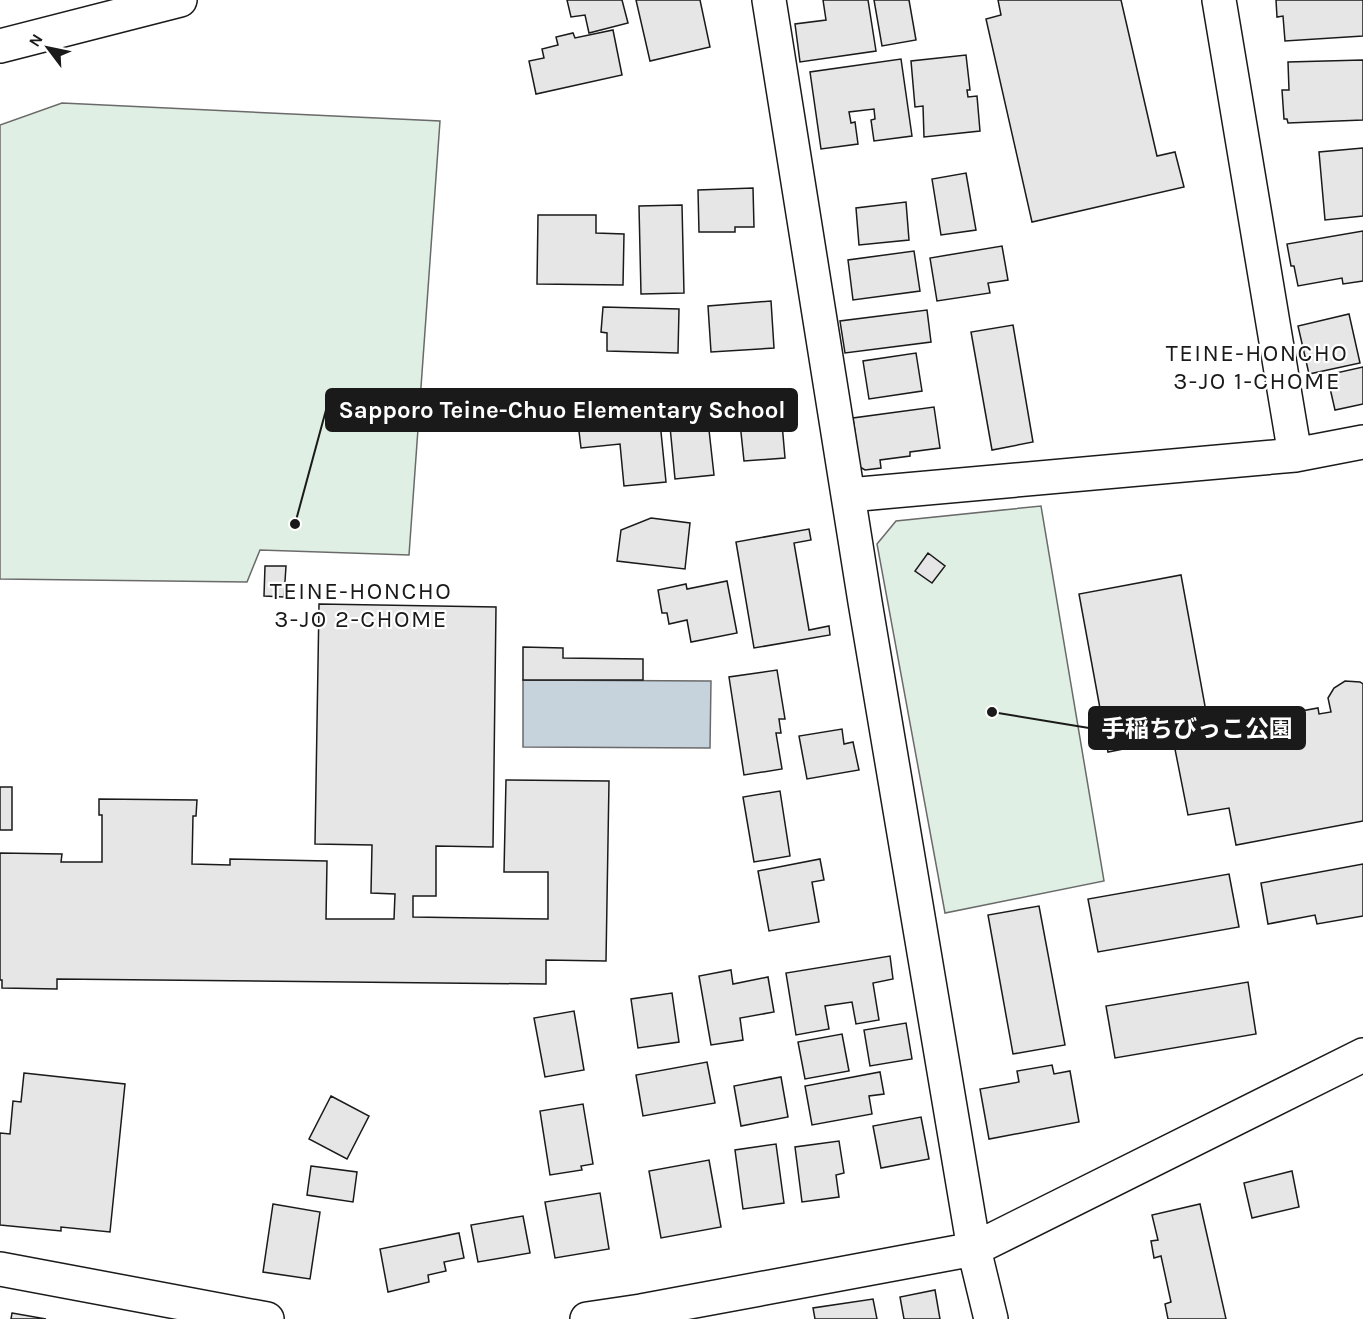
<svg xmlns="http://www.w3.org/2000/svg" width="1363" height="1319" font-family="Karla,'Noto Sans JP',sans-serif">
<rect width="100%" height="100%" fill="#fff"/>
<path fill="#e0efe3" stroke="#6a6a6a" stroke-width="1.5" d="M 62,103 L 440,121 L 409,555 L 260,550 L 247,582 L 0,579 L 0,125 Z
M 1041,506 L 1104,881 L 945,913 L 877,544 L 896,521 Z"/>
<path fill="#c6d2dc" stroke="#6a6a6a" stroke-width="1.5" d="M 523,680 L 711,681 L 710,748 L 523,747 Z"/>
<path fill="#e6e6e6" stroke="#1a1a1a" stroke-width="1.5" d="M 567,0 L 622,0 L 628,23 L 589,33 L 585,15 L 571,17 Z
M 636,0 L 700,0 L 710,47 L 650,61 Z
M 823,0 L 868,0 L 876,51 L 800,62 L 795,24 L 826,20 Z
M 874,0 L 909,0 L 916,40 L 882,46 Z
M 998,0 L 1121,0 L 1157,156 L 1175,152 L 1184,187 L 1032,222 L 986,19 L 1001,15 Z
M 1276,0 L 1363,0 L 1363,36 L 1285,41 L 1283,16 L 1277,17 Z
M 613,30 L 622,75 L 536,94 L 529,61 L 544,58 L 542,49 L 558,45 L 556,37 L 573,33 L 575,38 Z
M 966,55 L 970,90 L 967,90 L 968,97 L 977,96 L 980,131 L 924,137 L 923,106 L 915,107 L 911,61 Z
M 901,59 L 912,136 L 874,141 L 871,120 L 875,119 L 874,109 L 849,112 L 851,123 L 855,122 L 858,144 L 821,149 L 810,72 Z
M 1363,60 L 1363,120 L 1288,123 L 1287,119 L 1284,119 L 1282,90 L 1289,90 L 1288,62 Z
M 1363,148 L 1363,216 L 1325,220 L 1319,152 Z
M 966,173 L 976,230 L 941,235 L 932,179 Z
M 753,188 L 754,227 L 735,227 L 735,232 L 699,232 L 698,190 Z
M 906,202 L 909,240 L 859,245 L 856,208 Z
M 682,205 L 684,293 L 641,294 L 639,206 Z
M 538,215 L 596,215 L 596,233 L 624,234 L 623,285 L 537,284 Z
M 1363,231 L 1363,281 L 1343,284 L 1342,278 L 1298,286 L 1294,266 L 1291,266 L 1287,244 Z
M 1002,246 L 1008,280 L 988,283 L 990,293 L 937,301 L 930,258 Z
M 914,251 L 920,291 L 853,300 L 848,260 Z
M 771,301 L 774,348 L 711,352 L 708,306 Z
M 603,307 L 679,309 L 678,353 L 607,351 L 607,333 L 601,332 Z
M 927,310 L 931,342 L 845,353 L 840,321 Z
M 1349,314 L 1360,363 L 1309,374 L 1298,326 Z
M 1013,325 L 1033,442 L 992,450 L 971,332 Z
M 916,353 L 922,391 L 869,399 L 863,361 Z
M 1363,367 L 1363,404 L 1335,410 L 1327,375 Z
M 637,395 L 638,405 L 658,402 L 666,482 L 624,486 L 620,444 L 581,448 L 578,423 L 572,423 L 570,402 Z
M 780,400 L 785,458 L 744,461 L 738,404 Z
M 934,407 L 940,448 L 910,452 L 910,456 L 880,460 L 881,468 L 865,470 L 860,467 L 853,418 Z
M 707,412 L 714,475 L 675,479 L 669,416 Z
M 651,518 L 690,523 L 685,569 L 617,561 L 621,530 Z
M 809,529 L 811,540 L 794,543 L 809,630 L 829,626 L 830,635 L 754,648 L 736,542 Z
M 928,553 L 945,566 L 932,583 L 915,571 Z
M 265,566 L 286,566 L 284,597 L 264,596 Z
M 1181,575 L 1209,728 L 1318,708 L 1319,714 L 1331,712 L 1328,698 L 1334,688 L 1345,681 L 1360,682 L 1363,684 L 1363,821 L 1236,845 L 1229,808 L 1188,815 L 1173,739 L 1108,752 L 1079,594 Z
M 727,581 L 737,633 L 691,642 L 687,620 L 669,624 L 667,613 L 662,613 L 658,590 L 686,584 L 687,589 Z
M 319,604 L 496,607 L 493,847 L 436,846 L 436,896 L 413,896 L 413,917 L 548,919 L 548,872 L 504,872 L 506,780 L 609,781 L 606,961 L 546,960 L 546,984 L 57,979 L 57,989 L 2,988 L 2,980 L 0,980 L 0,853 L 62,854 L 61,862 L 102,862 L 102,815 L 99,815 L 99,799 L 197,800 L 196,816 L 193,816 L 192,864 L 230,865 L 230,859 L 327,861 L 326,919 L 394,919 L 395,894 L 371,893 L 372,845 L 315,844 Z
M 523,647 L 563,648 L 563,658 L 643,659 L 643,680 L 523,680 Z
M 777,670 L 785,719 L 779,719 L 781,733 L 776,733 L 782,769 L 744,775 L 729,677 Z
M 842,729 L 844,744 L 853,742 L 859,770 L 807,779 L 799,736 Z
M 0,787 L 12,787 L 12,830 L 0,830 Z
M 780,791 L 790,856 L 754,862 L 743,797 Z
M 820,859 L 824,880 L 812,882 L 819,922 L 769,931 L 758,871 Z
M 1363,864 L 1363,916 L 1317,924 L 1315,915 L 1268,924 L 1261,883 Z
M 1229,874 L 1239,927 L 1098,952 L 1088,899 Z
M 1039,906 L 1065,1045 L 1013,1054 L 988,915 Z
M 890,956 L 893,979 L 873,983 L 879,1020 L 856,1024 L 852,1002 L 825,1006 L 829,1029 L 796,1035 L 786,973 Z
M 731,970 L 733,984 L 768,977 L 774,1012 L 740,1018 L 743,1040 L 711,1045 L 699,976 Z
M 1248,982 L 1256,1034 L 1115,1058 L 1106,1006 Z
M 672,993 L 679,1042 L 638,1048 L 631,999 Z
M 574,1011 L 584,1070 L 545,1077 L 534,1018 Z
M 906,1023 L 912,1059 L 870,1066 L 864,1030 Z
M 842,1034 L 849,1071 L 805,1079 L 798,1042 Z
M 707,1062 L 715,1103 L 643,1116 L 636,1075 Z
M 1052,1065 L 1054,1074 L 1070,1071 L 1079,1122 L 989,1139 L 980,1089 L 1019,1082 L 1017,1071 Z
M 880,1072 L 884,1094 L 869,1096 L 872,1114 L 812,1125 L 805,1086 Z
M 24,1073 L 125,1084 L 110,1232 L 61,1227 L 61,1231 L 0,1225 L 0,1133 L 10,1134 L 13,1101 L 21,1102 Z
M 781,1077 L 788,1117 L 741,1126 L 734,1086 Z
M 331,1096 L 369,1116 L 347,1159 L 309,1139 Z
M 583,1104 L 593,1164 L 581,1166 L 582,1170 L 550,1175 L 540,1111 Z
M 921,1117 L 929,1159 L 881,1168 L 873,1126 Z
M 839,1141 L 844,1173 L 836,1175 L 839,1197 L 802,1202 L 795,1147 Z
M 776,1144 L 784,1203 L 743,1209 L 735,1150 Z
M 709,1160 L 721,1227 L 661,1238 L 649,1171 Z
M 311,1166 L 357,1172 L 353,1202 L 307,1195 Z
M 1292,1171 L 1299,1207 L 1252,1218 L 1244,1183 Z
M 600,1193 L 609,1249 L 555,1258 L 545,1202 Z
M 273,1204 L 320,1212 L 310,1279 L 263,1272 Z
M 1200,1204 L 1226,1319 L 1168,1319 L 1165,1304 L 1171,1302 L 1161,1256 L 1154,1258 L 1151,1241 L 1158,1240 L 1152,1215 Z
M 523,1216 L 530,1253 L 478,1262 L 471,1225 Z
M 459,1233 L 464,1258 L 444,1262 L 446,1271 L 428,1275 L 429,1282 L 388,1292 L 380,1249 Z
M 935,1290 L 940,1319 L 904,1319 L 900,1297 Z
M 873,1299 L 877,1319 L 815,1319 L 813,1308 Z
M 12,1313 L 46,1319 L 11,1319 Z"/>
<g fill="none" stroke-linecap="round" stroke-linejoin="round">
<defs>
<path id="minor" d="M 769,0 L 865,602 L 974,1249 L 991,1319
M 1219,0 L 1295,455
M 849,495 L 1295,455 L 1363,442
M 0,1269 L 267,1319
M 587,1319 L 641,1311 L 974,1249 L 1363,1055"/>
<path id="highway" d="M 0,46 L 180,0"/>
</defs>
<use href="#minor" stroke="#1a1a1a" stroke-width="36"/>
<use href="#highway" stroke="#1a1a1a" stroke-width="36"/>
<use href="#minor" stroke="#fff" stroke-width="33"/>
<use href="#highway" stroke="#fff" stroke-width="33"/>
</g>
<g text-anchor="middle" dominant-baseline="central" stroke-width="4.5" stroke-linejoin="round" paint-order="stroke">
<g font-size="24" letter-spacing="1.5" fill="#1a1a1a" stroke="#fff">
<text x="1257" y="353">TEINE-HONCHO<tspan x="1257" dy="28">3-JO 1-CHOME</tspan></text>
<text x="361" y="591">TEINE-HONCHO<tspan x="361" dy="28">3-JO 2-CHOME</tspan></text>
</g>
</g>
<path fill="none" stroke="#1a1a1a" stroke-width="2" d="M295 524L326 410M992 712L1089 728"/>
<g fill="#1a1a1a" stroke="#fff" stroke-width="2">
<circle cx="295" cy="524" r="6"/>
<circle cx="992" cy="712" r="6"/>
</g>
<g fill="#1a1a1a" stroke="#1a1a1a" stroke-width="2">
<rect x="326" y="389" width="471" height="42" rx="6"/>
<rect x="1089" y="707" width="216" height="42" rx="6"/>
</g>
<g font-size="24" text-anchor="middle" font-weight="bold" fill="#fff">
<text x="562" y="418">Sapporo Teine-Chuo Elementary School</text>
<text x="1197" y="737">手稲ちびっこ公園</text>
</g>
<g transform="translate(48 48) rotate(302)" stroke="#ffffff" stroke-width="4.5" paint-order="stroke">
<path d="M0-4.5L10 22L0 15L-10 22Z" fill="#1a1a1a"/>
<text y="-9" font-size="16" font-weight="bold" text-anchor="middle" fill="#1a1a1a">N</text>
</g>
</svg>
